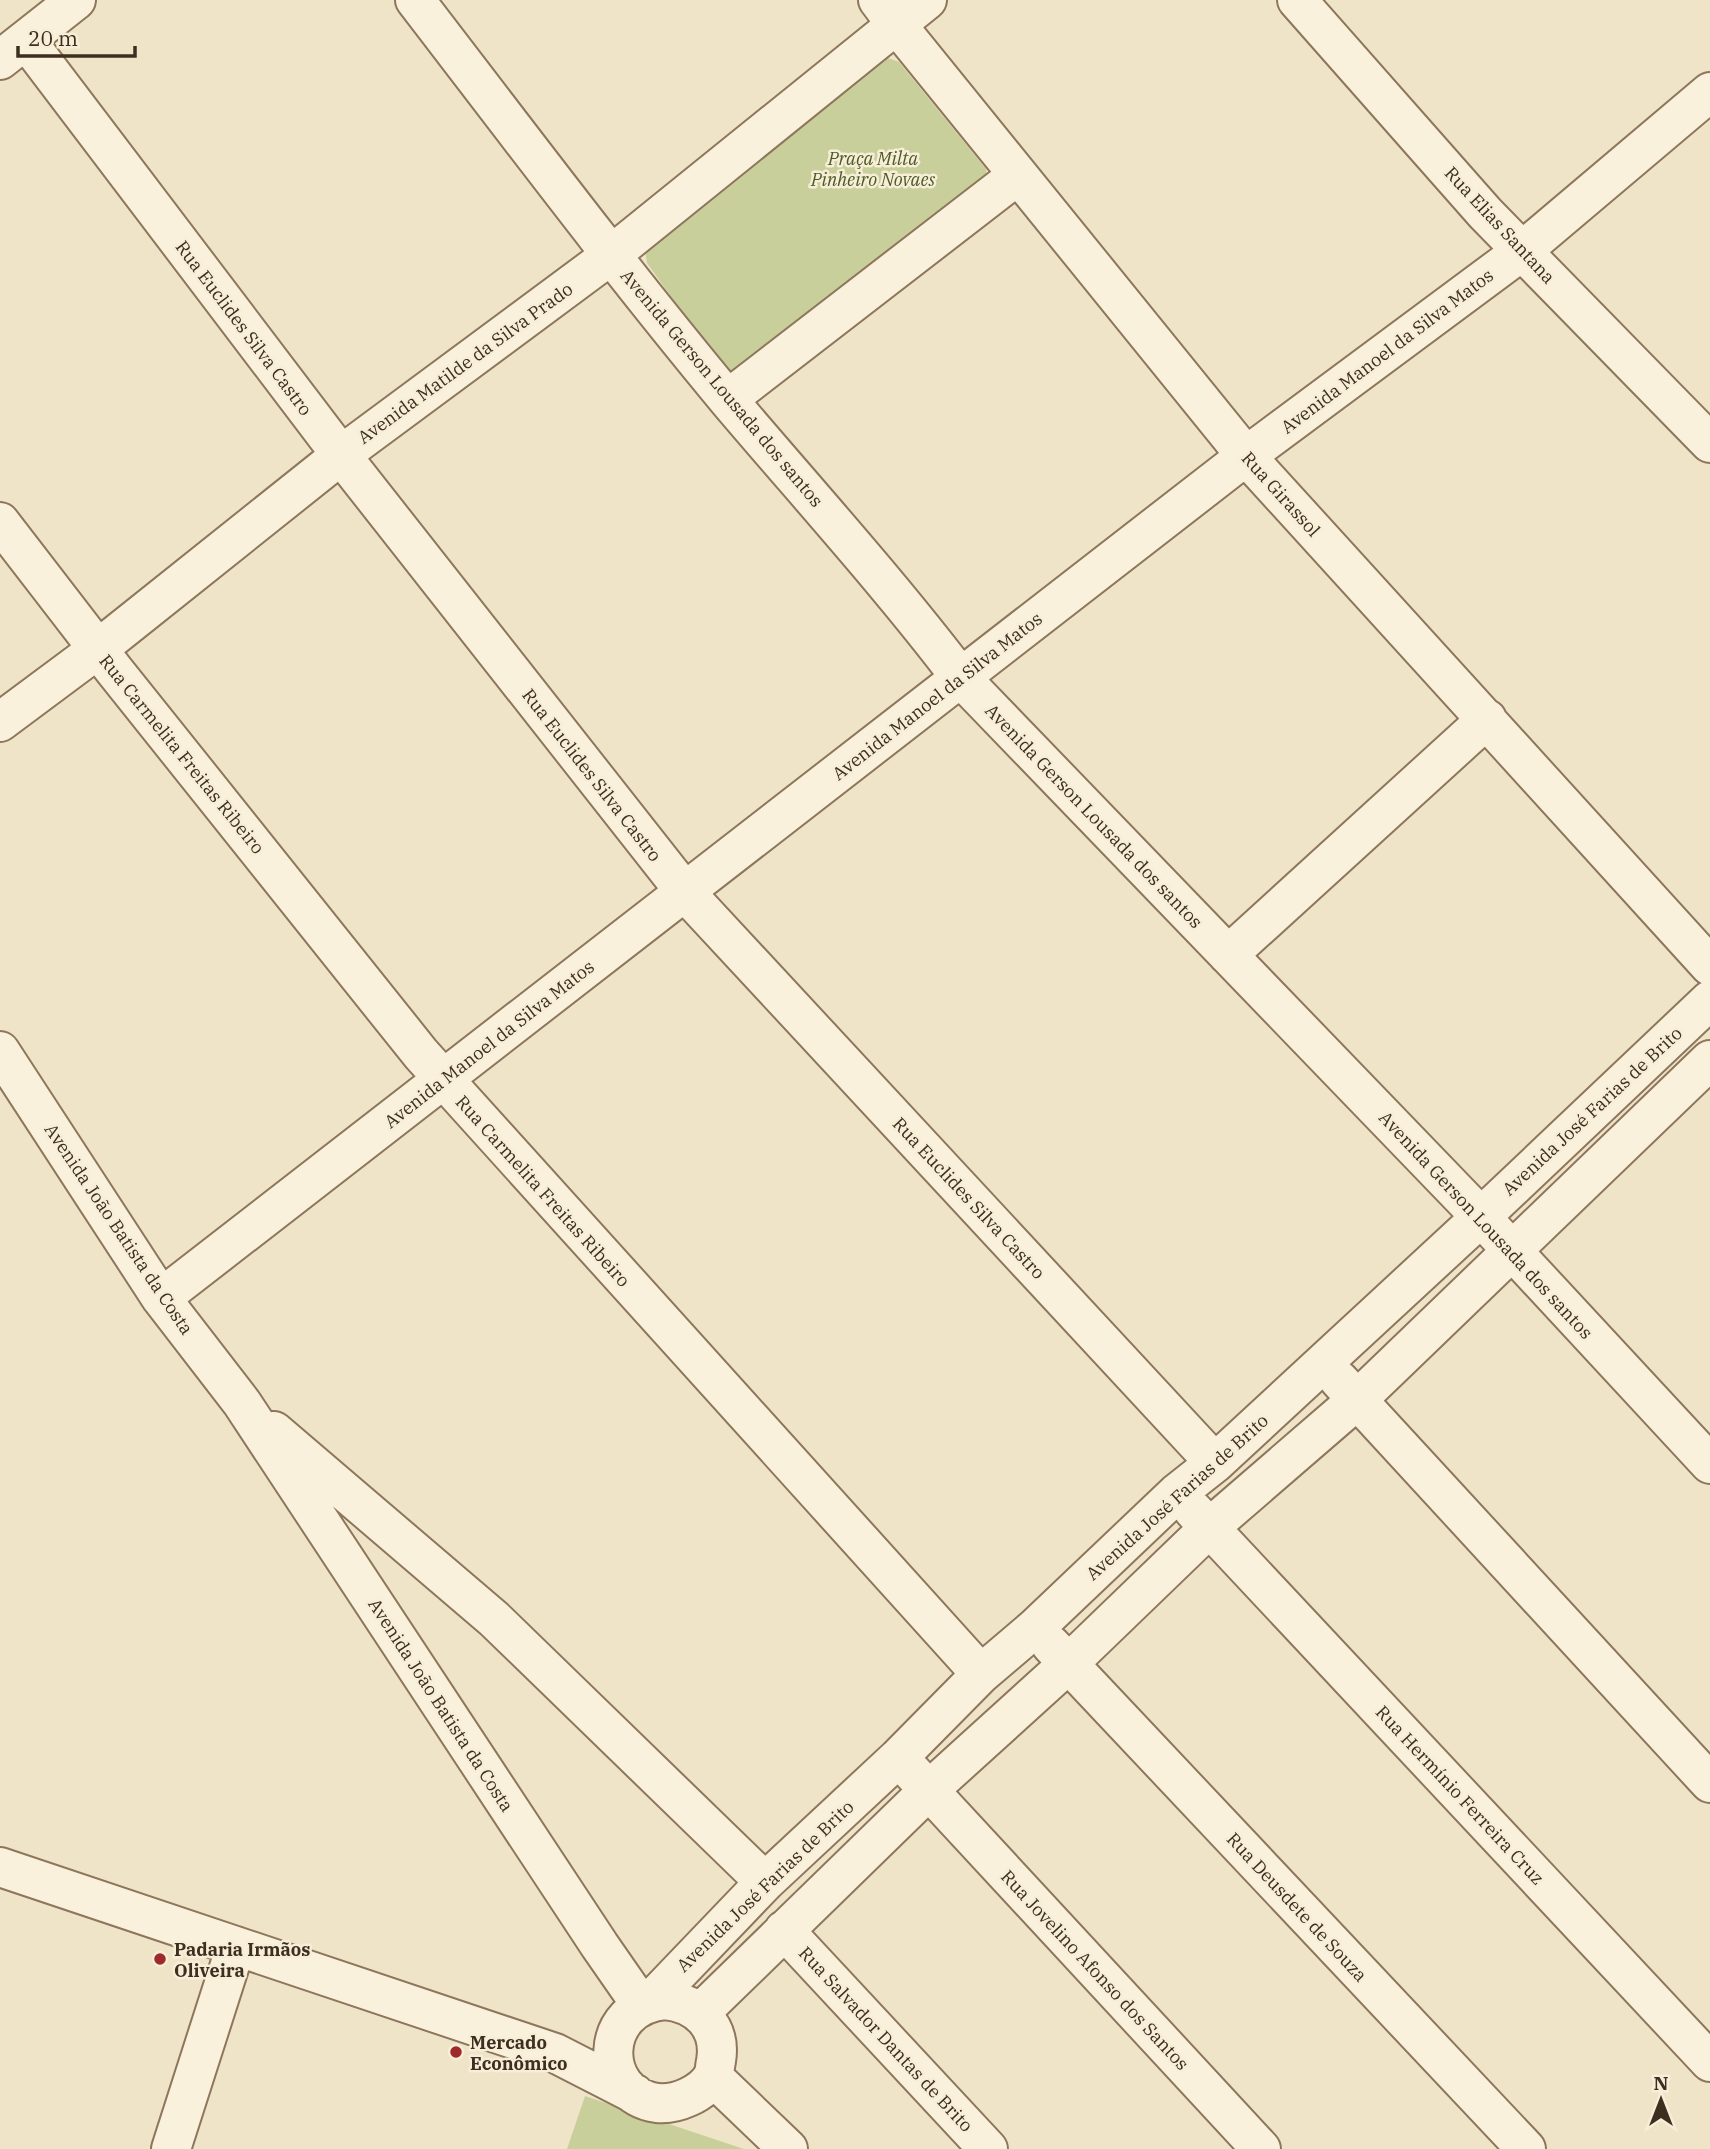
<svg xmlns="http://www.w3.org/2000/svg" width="1710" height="2149" font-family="'IBM Plex Serif',serif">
<rect width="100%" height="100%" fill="#f0e4c8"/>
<path fill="#c9cf9b" d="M 888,58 L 899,62 L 986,169 L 987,178 L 737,371 L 728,370 L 719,364 L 647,263 L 645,250 L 883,59 Z
M 585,2096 L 744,2149 L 567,2149 Z"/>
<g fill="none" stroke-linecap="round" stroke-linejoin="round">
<defs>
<path id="minor" d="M 415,0 C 518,134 620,270 729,401 C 807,493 888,582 961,678 L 1481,1217 L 1710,1464
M 878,0 L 896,24 L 1246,456 L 1710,966
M 1297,0 L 1485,213 L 1710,443
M 26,40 L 341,455 L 685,892 L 1215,1463
M 0,60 L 76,0
M 728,399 L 1018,175
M 0,522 L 114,670 L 421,1054 L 981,1674
M 0,722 L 98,649 L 341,455 L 611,255 L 927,0
M 1228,955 L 1487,719
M 0,1051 L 161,1298 L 242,1403 L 600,1946 L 641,2005
M 161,1298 L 1246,456 L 1522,251 L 1710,92
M 1339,1380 L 1710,1783
M 274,1431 L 494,1619 L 765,1882
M 1193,1510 L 1710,2062
M 1051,1645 L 1526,2149
M 912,1772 L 1261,2149
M 0,1867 L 555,2053 L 635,2094
M 784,1930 L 988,2149
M 665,2000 C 697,2003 722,2026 716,2061 C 715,2065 715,2072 713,2076 C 703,2094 676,2105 657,2103 C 597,2094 598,2006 665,2000 Z
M 651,2001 L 765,1882 L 898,1758 L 981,1674 L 1035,1628 L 1177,1493 L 1215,1463 L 1481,1217 L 1710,1000
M 700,2013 L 929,1790 L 1068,1664 L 1209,1528 L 1357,1400 L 1710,1060
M 713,2077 L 788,2149
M 171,2149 L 236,1946"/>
</defs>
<use href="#minor" stroke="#8d765c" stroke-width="42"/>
<use href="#minor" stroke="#faf1dc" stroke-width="38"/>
</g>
<g fill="#9e2a2b" stroke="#f7eed8" stroke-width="2.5">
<circle cx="160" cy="1959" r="7"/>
<circle cx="456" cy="2052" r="7"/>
</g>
<g text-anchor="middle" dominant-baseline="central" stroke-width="5" stroke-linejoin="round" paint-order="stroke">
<g font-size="18" font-style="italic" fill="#4d5a26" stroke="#f7eed8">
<text x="873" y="158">Praça Milta<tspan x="873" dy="21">Pinheiro Novaes</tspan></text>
</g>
<g font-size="18" fill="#3d2e20" stroke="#f7eed8">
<text transform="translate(1500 225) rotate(47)">Rua Elias Santana</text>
<text transform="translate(244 328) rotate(53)">Rua Euclides Silva Castro</text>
<text transform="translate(1387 351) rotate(-37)">Avenida Manoel da Silva Matos</text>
<text transform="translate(465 363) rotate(-36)">Avenida Matilde da Silva Prado</text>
<text transform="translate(722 388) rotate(50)">Avenida Gerson Lousada dos santos</text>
<text transform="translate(1281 494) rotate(48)">Rua Girassol</text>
<text transform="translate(937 696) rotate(-38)">Avenida Manoel da Silva Matos</text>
<text transform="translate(182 754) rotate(51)">Rua Carmelita Freitas Ribeiro</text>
<text transform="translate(592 775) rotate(52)">Rua Euclides Silva Castro</text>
<text transform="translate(1094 816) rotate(46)">Avenida Gerson Lousada dos santos</text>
<text transform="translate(489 1044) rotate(-38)">Avenida Manoel da Silva Matos</text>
<text transform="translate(1592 1111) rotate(-43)">Avenida José Farias de Brito</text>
<text transform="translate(543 1191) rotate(48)">Rua Carmelita Freitas Ribeiro</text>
<text transform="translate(969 1198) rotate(47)">Rua Euclides Silva Castro</text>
<text transform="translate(1486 1225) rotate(47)">Avenida Gerson Lousada dos santos</text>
<text transform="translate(119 1229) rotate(56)">Avenida João Batista da Costa</text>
<text transform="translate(1177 1497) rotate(-42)">Avenida José Farias de Brito</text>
<text transform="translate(441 1705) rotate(57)">Avenida João Batista da Costa</text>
<text transform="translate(1460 1795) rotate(47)">Rua Hermínio Ferreira Cruz</text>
<text transform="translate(765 1886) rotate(-44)">Avenida José Farias de Brito</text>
<text transform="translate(1297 1907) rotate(47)">Rua Deusdete de Souza</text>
<text transform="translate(1095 1970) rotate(47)">Rua Jovelino Afonso dos Santos</text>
<text transform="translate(886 2039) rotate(47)">Rua Salvador Dantas de Brito</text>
</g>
<g font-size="18" font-weight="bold" fill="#3d2e20" stroke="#f7eed8" text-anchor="start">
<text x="174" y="1949">Padaria Irmãos<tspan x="174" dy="21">Oliveira</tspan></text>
<text x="470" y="2042">Mercado<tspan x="470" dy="21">Econômico</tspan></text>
</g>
</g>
<g transform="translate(1661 2100)" stroke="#f7eed8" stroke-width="5" paint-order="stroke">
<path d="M0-5L12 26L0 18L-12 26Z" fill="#3d2e20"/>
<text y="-10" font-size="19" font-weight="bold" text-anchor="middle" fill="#3d2e20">N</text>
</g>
<path d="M18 46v10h117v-10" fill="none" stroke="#3d2e20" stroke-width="3.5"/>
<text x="28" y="46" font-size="21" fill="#3d2e20" stroke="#f7eed8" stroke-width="5" paint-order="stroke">20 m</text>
</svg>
